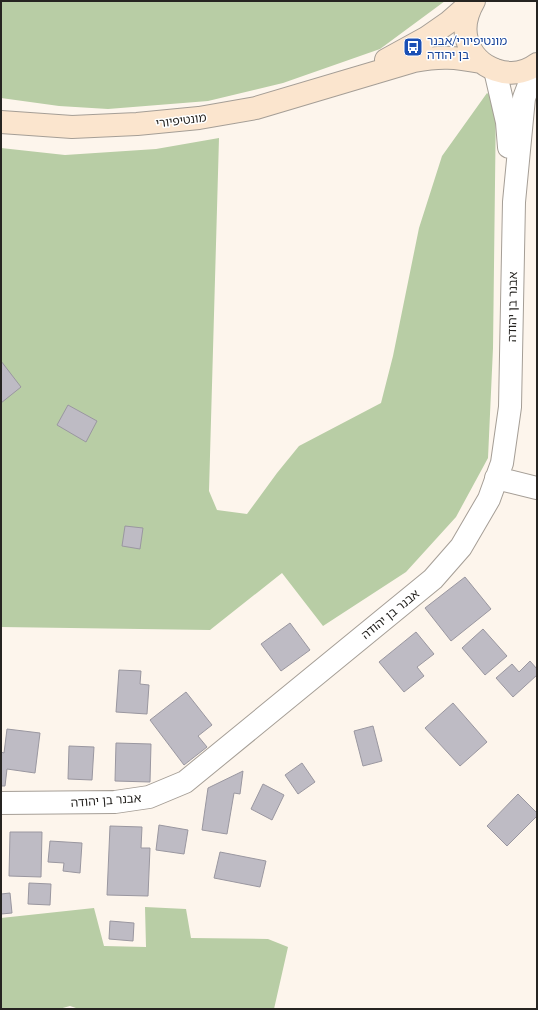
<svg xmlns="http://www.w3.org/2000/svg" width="538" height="1010" font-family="Montserrat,'Noto Sans Hebrew',sans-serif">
<rect width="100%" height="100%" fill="#fdf5ec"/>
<path fill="#b8cda5" d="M 1,1 L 445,1 L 380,49 L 283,83 L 208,101 L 108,109 L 59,106 L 1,98 Z
M 487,93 L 496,101 L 493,348 L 488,458 L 456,517 L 406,572 L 323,626 L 282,573 L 210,630 L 1,627 L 1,148 L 65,155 L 156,149 L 219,138 L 209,491 L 217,510 L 247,514 L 277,473 L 299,446 L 381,403 L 393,356 L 419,228 L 442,156 Z
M 145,907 L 186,909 L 191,938 L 268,939 L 288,947 L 274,1009 L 79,1009 L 70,1006 L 59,1009 L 1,1009 L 1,918 L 94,908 L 104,946 L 146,947 Z"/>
<path fill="#bebbc4" stroke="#9a97a0" d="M 1,361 L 21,387 L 1,403 Z
M 68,405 L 97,421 L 86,442 L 57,425 Z
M 125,526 L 143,528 L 140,549 L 122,546 Z
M 465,577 L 491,609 L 451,641 L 425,608 Z
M 290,623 L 310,650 L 281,671 L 261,644 Z
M 483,629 L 507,656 L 485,675 L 462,648 Z
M 416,632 L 434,654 L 417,667 L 424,676 L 404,692 L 379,662 Z
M 530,661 L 537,669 L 537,675 L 513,697 L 496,678 L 512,664 L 519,672 Z
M 119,670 L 141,671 L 140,684 L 149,685 L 147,714 L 116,712 Z
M 186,692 L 212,725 L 198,736 L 207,747 L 184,765 L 150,720 Z
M 453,703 L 487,742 L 460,766 L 425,728 Z
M 373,726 L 382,761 L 363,766 L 354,731 Z
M 7,729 L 40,733 L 35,773 L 7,769 L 5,786 L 1,786 L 1,752 L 4,753 Z
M 116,743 L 151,744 L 150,782 L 115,781 Z
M 69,746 L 94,747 L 92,780 L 68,779 Z
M 302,763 L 315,782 L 298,794 L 285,775 Z
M 243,771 L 240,794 L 234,793 L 227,834 L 202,830 L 208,788 Z
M 263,784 L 284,795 L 272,820 L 251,809 Z
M 518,794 L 537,813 L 537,816 L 507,846 L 487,826 Z
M 159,825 L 188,830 L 184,854 L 156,850 Z
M 110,826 L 142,827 L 141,848 L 150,848 L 148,896 L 107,895 Z
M 10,832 L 42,832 L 41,877 L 9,876 Z
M 50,841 L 82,843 L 80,873 L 63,871 L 64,863 L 48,862 Z
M 220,852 L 266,861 L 260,887 L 214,878 Z
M 29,883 L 51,884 L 50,905 L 28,904 Z
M 10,893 L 12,913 L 1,914 L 1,894 Z
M 110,921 L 134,923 L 133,941 L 109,939 Z"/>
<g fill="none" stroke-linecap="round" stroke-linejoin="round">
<defs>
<path id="street" d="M 495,70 L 507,122 L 509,147
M 496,478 L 537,488
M 1,803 L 115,802 L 149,797 L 185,782 L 433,579 L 461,547 L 489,499 L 502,463 L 510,407 L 514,202 L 524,98 L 532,77 L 537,69"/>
<path id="secondary" d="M 474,1 C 467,13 463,26 467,40 C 475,69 512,83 537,64
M 386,60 L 426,38 L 449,22 L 473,1
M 1,122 L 72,127 L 137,124 L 199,118 L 256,108 L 414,61 C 440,56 455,57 481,62"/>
</defs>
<use href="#street" stroke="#a59e96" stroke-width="24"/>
<use href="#secondary" stroke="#a59e96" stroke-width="24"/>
<use href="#street" stroke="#fff" stroke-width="22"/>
<use href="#secondary" stroke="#fbe5ce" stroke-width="22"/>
</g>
<defs>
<symbol id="bus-square" viewBox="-11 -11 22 22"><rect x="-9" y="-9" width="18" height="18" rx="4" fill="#1a4fb4" stroke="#fff"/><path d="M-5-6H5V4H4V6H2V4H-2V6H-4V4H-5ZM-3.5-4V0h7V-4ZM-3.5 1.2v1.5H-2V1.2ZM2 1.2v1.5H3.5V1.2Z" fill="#fff"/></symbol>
</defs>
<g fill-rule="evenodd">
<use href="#bus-square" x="402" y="36" width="22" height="22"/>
</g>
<g text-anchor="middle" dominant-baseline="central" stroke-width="3" stroke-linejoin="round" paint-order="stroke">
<g font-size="12" fill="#164399" stroke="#fff" text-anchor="start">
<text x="427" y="40">מונטיפיורי/אבנר<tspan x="427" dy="14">בן יהודה</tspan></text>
</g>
<g font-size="12" fill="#262421" stroke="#fff">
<text transform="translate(181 120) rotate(-7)">מונטיפיורי</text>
<text transform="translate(512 307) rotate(-89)">אבנר בן יהודה</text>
<text transform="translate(390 614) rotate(-39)">אבנר בן יהודה</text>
<text transform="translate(106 800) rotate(-4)">אבנר בן יהודה</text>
</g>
</g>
<rect width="538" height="1010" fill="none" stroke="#262421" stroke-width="4"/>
</svg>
